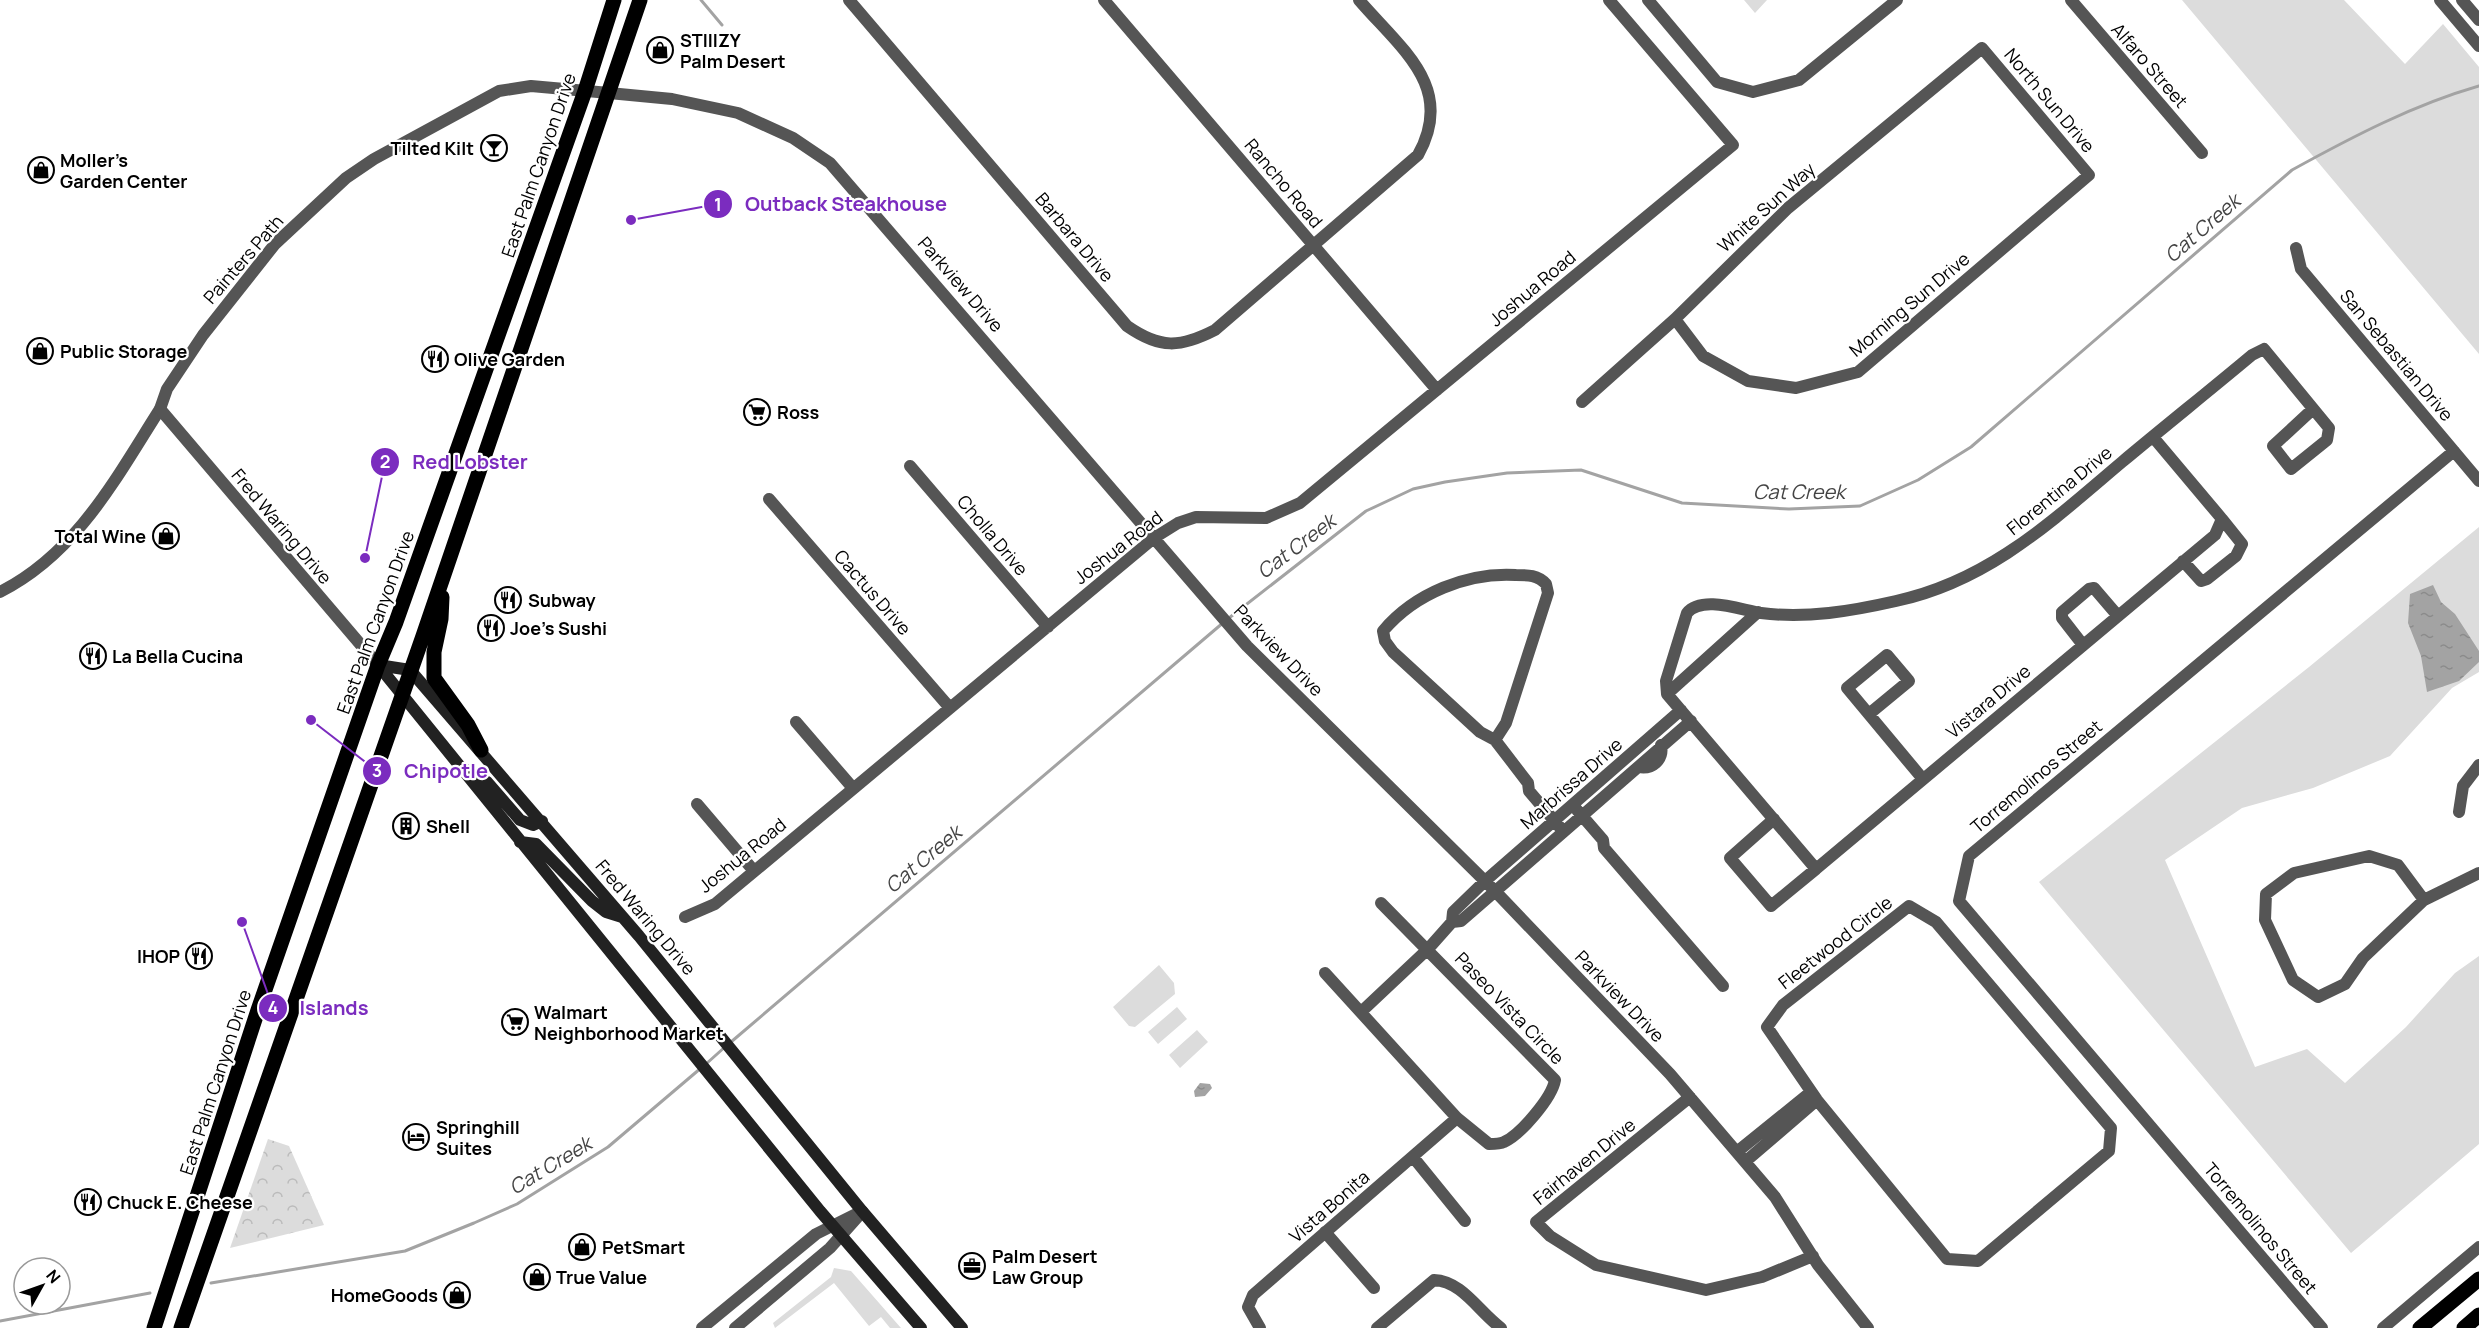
<svg xmlns="http://www.w3.org/2000/svg" width="2479" height="1328" font-family="Manrope,sans-serif">
<defs>
<pattern id="park-crowns" width="20" height="18" patternUnits="userSpaceOnUse" patternTransform="scale(1.5)"><rect width="20" height="18" fill="#dcdcdc"/><path d="M2 6a3 3 0 1 1 6 0M12 15a3 3 0 1 1 6 0" fill="none" stroke="#bbb"/></pattern>
<pattern id="water-ripples" width="26" height="14" patternUnits="userSpaceOnUse" patternTransform="scale(1.5)"><rect width="26" height="14" fill="#a3a3a3"/><path d="M2 4q2-2 4 0t4 0M15 11q2-2 4 0t4 0" fill="none" stroke="#8b8b8b"/></pattern>
</defs>
<rect width="100%" height="100%" fill="#fff"/>
<path fill="#dcdcdc" d="M 1744,0 L 1767,0 L 1755,13 Z
M 2182,0 L 2344,0 L 2405,64 L 2443,24 L 2479,67 L 2479,354 Z
M 2479,527 L 2479,672 L 2452,688 L 2390,756 L 2313,788 L 2242,808 L 2165,860 L 2255,1067 L 2307,1049 L 2345,1083 L 2406,1027 L 2455,973 L 2479,956 L 2479,1144 L 2351,1253 L 2039,882 L 2309,667 Z
M 1159,965 L 1174,983 L 1175,994 L 1135,1027 L 1129,1026 L 1113,1007 Z
M 1177,1007 L 1187,1019 L 1158,1044 L 1148,1032 Z
M 1197,1030 L 1208,1042 L 1180,1068 L 1169,1055 Z
M 834,1268 L 851,1271 L 901,1328 L 890,1328 L 881,1317 L 869,1326 L 834,1283 L 775,1328 L 773,1323 L 831,1277 Z"/>
<path fill="url(#park-crowns)" d="M 268,1139 L 289,1146 L 324,1225 L 230,1248 Z"/>
<path fill="url(#water-ripples)" d="M 2433,585 L 2441,602 L 2455,614 L 2479,651 L 2479,662 L 2459,681 L 2427,692 L 2421,656 L 2408,623 L 2410,594 Z
M 1200,1083 L 1210,1084 L 1212,1088 L 1205,1096 L 1195,1097 L 1194,1091 Z"/>
<g fill="none" stroke-linecap="round" stroke-linejoin="round">
<path stroke="#a3a3a3" stroke-width="3" d="M 701,0 L 722,25
M 1229,618 L 1366,511 L 1413,489 L 1445,482 L 1507,473 L 1581,470 L 1682,503 L 1789,509 L 1860,506 L 1918,480 L 1971,447 L 2292,170 C 2352,137 2413,105 2479,86
M 731,1042 L 1224,622
M 706,1064 L 726,1046
M 211,1283 L 405,1251 L 474,1223 L 517,1204 L 608,1147 L 701,1068
M 0,1321 L 150,1293"/>
<path stroke="#555" stroke-width="12" d="M 849,0 L 1127,326 C 1160,349 1180,348 1215,330 L 1418,155 C 1456,87 1401,49 1359,0
M 1104,0 L 1437,390
M 1648,0 L 1717,82 L 1753,92 L 1799,80 L 1897,0
M 2071,0 L 2202,153
M 2440,0 L 2479,46
M 2462,0 L 2479,20
M 2296,248 L 2301,269 L 2479,481
M 1582,402 L 1675,319 L 1788,208 L 1982,48 L 2089,175 L 1858,372 L 1796,388 L 1748,381 L 1703,356 L 1675,319
M 2153,437 L 2222,519 L 2215,535 L 1816,869 L 1667,694 L 1666,681 L 1687,613 C 1702,595 1741,610 1761,613 C 1806,619 1852,611 1896,601 C 1989,581 2052,521 2122,462 C 2165,426 2209,391 2252,355 L 2264,349 L 2329,428 L 2327,440 L 2291,469 L 2273,446 L 2313,409
M 910,466 L 1048,627
M 769,499 L 950,708
M 2183,561 L 2201,581 L 2207,579 L 2236,556 L 2242,544 L 2222,519
M 0,592 C 77,553 116,478 160,409 L 167,389 L 203,335 L 275,244 L 346,178 L 374,159 L 499,91 L 531,86 L 609,93 L 672,99 L 738,113 L 793,138 L 830,163 L 1247,646 L 1494,890 L 1670,1074 L 1775,1197 L 1818,1265 L 1868,1328
M 2083,645 L 2062,618 L 2062,612 L 2089,589 L 2094,588 L 2118,616
M 1667,694 L 1758,612
M 1869,714 L 1909,681 L 1887,655 L 1847,688 L 1922,778
M 796,722 L 852,787
M 1495,740 L 1480,732 L 1393,652 L 1385,641 L 1383,631 C 1415,593 1468,572 1516,575 C 1528,575 1538,575 1546,584 L 1548,593 L 1506,723 L 1495,740 L 1528,783 L 1529,791 L 1563,831
M 1638,767 C 1652,770 1664,760 1661,745
M 697,804 L 754,871
M 1577,810 L 1603,840 L 1604,848 L 1723,986
M 2459,812 L 2463,786 L 2479,765
M 1774,819 L 1730,858 L 1771,906 L 1816,869
M 2369,856 L 2398,865 L 2424,900 L 2363,958 L 2345,984 L 2318,997 L 2293,980 L 2265,920 L 2266,894 L 2294,873 Z
M 2424,900 L 2479,873
M 1909,906 L 1936,922 L 2111,1128 L 2109,1151 L 1978,1261 L 1947,1259 L 1817,1100 L 1767,1027 L 1783,1005 Z
M 685,917 L 715,904 L 1154,538 L 1178,523 L 1196,517 L 1266,518 L 1300,503 L 1733,145 L 1609,0
M 1452,922 L 1461,921 L 1691,721
M 1325,973 L 1457,1118 L 1489,1144 C 1493,1144 1500,1144 1504,1142 C 1520,1135 1552,1098 1555,1080 L 1381,903
M 1361,1012 L 1428,949 L 1452,922 L 1453,912 L 1485,881 L 1681,710
M 1690,1097 L 1536,1222 L 1550,1236 L 1596,1265 L 1706,1290 L 1762,1277 L 1813,1256
M 1738,1151 L 1811,1092
M 1413,1157 L 1465,1221
M 1746,1161 L 1817,1100
M 1325,1232 L 1374,1288
M 1260,1328 L 1248,1307 L 1253,1295 L 1457,1118
M 1377,1328 L 1434,1280 C 1462,1281 1479,1312 1501,1328
M 2322,1328 L 1959,901 L 1969,856 L 2454,451
M 2383,1328 L 2479,1247"/>
<path stroke="#555" stroke-width="12" d="M 160,409 L 378,665
M 702,1328 L 816,1234 L 862,1211
M 735,1328 L 830,1248 L 862,1212"/>
<path stroke="#222" stroke-width="12" d="M 378,665 L 410,670 L 639,936 L 862,1211 L 962,1328
M 378,665 L 820,1211 L 921,1328
M 466,770 L 487,782 L 520,820 L 533,825 L 542,821
M 520,842 L 536,844 L 592,901 L 606,912 L 622,917"/>
<path stroke="#000" stroke-width="15" d="M 442,597 L 441,619 L 434,652 L 434,678 L 468,725 L 481,750
M 154,1328 L 258,1010 L 378,665 L 396,622 L 585,91 L 614,0
M 181,1328 L 423,636 L 640,0
M 2420,1328 L 2479,1279
M 2464,1328 L 2479,1315"/>
</g>
<defs>
<symbol id="shop-ring" viewBox="-11 -11 22 22"><circle r="9.5" fill="#fff" stroke="#000" stroke-width="1.5"/><path d="M-5-2.5h2.3a2.7 3.5 0 0 1 5.4 0H5L5.5 6h-11ZM-1.5-2.5h3a1.5 2.3 0 0 0-3 0Z" fill="#000"/></symbol>
<symbol id="bar-ring" viewBox="-11 -11 22 22"><circle r="9.5" fill="#fff" stroke="#000" stroke-width="1.5"/><path d="M-6-5H6L.8 .8V4.5H3.5V6h-7V4.5H-.8V.8Z" fill="#000"/></symbol>
<symbol id="restaurant-ring" viewBox="-11 -11 22 22"><circle r="9.5" fill="#fff" stroke="#000" stroke-width="1.5"/><path d="M-5-6h1v4h1v-4h1v4h1v-4h1v5L-1.5 .5V6h-2V.5L-5-1ZM5-6V6H3V1.5H1.5Q1.5-4 5-6Z" fill="#000"/></symbol>
<symbol id="supermarket-ring" viewBox="-11 -11 22 22"><circle r="9.5" fill="#fff" stroke="#000" stroke-width="1.5"/><path d="M-6-5.5h2.5l.6 2H6L4.5 2H-2.5L-4.4-4H-6ZM-1.5 3.2a1.3 1.3 0 1 0 .1 0ZM3 3.2a1.3 1.3 0 1 0 .1 0Z" fill="#000"/></symbol>
<symbol id="building-ring" viewBox="-11 -11 22 22"><circle r="9.5" fill="#fff" stroke="#000" stroke-width="1.5"/><path d="M-4-6H4V6H1V3H-1V6H-4ZM-2.5-4.3h1.7v1.8h-1.7ZM.8-4.3h1.7v1.8H.8ZM-2.5-1h1.7V.8h-1.7ZM.8-1h1.7V.8H.8Z" fill="#000"/></symbol>
<symbol id="hotel-ring" viewBox="-11 -11 22 22"><circle r="9.5" fill="#fff" stroke="#000" stroke-width="1.5"/><path d="M-6-4.5h1.5V1H6V5H4.5V3h-9V5H-6ZM-4 0a1.8 1.8 0 1 1 3.6 0ZM.5 0V-2.5h3Q6-2.5 6 0Z" fill="#000"/></symbol>
<symbol id="office-ring" viewBox="-11 -11 22 22"><circle r="9.5" fill="#fff" stroke="#000" stroke-width="1.5"/><path d="M-6-3h4V-5.5h4V-3h4V5H-6ZM-1-4.5V-3h2v-1.5ZM-6 0V1H6V0Z" fill="#000"/></symbol>
</defs>
<g fill-rule="evenodd">
<use href="#shop-ring" x="645" y="35" width="30" height="30"/>
<use href="#bar-ring" x="479" y="133" width="30" height="30"/>
<use href="#shop-ring" x="26" y="155" width="30" height="30"/>
<use href="#shop-ring" x="25" y="336" width="30" height="30"/>
<use href="#restaurant-ring" x="420" y="344" width="30" height="30"/>
<use href="#supermarket-ring" x="742" y="397" width="30" height="30"/>
<use href="#shop-ring" x="151" y="521" width="30" height="30"/>
<use href="#restaurant-ring" x="493" y="585" width="30" height="30"/>
<use href="#restaurant-ring" x="476" y="613" width="30" height="30"/>
<use href="#restaurant-ring" x="78" y="641" width="30" height="30"/>
<use href="#building-ring" x="391" y="811" width="30" height="30"/>
<use href="#restaurant-ring" x="184" y="941" width="30" height="30"/>
<use href="#supermarket-ring" x="500" y="1007" width="30" height="30"/>
<use href="#hotel-ring" x="401" y="1122" width="30" height="30"/>
<use href="#restaurant-ring" x="73" y="1187" width="30" height="30"/>
<use href="#shop-ring" x="567" y="1232" width="30" height="30"/>
<use href="#office-ring" x="957" y="1251" width="30" height="30"/>
<use href="#shop-ring" x="522" y="1262" width="30" height="30"/>
<use href="#shop-ring" x="442" y="1280" width="30" height="30"/>
</g>
<g text-anchor="middle" dominant-baseline="central" stroke-width="4.5" stroke-linejoin="round" paint-order="stroke">
<g font-size="18" font-weight="bold" fill="#000" stroke="#fff" text-anchor="start">
<text x="680" y="40">STIIIZY<tspan x="680" dy="21">Palm Desert</tspan></text>
<text x="474" y="148" text-anchor="end">Tilted Kilt</text>
<text x="60" y="160">Moller’s<tspan x="60" dy="21">Garden Center</tspan></text>
<text x="60" y="351">Public Storage</text>
<text x="454" y="359">Olive Garden</text>
<text x="777" y="412">Ross</text>
<text x="146" y="536" text-anchor="end">Total Wine</text>
<text x="528" y="600">Subway</text>
<text x="510" y="628">Joe's Sushi</text>
<text x="112" y="656">La Bella Cucina</text>
<text x="426" y="826">Shell</text>
<text x="180" y="956" text-anchor="end">IHOP</text>
<text x="534" y="1012">Walmart<tspan x="534" dy="21">Neighborhood Market</tspan></text>
<text x="436" y="1127">Springhill<tspan x="436" dy="21">Suites</tspan></text>
<text x="107" y="1202">Chuck E. Cheese</text>
<text x="602" y="1247">PetSmart</text>
<text x="992" y="1256">Palm Desert<tspan x="992" dy="21">Law Group</tspan></text>
<text x="556" y="1277">True Value</text>
<text x="438" y="1295" text-anchor="end">HomeGoods</text>
</g>
<g font-size="18" fill="#000" stroke="#fff">
<text transform="translate(2150 65) rotate(49)">Alfaro Street</text>
<text transform="translate(2050 100) rotate(50)">North Sun Drive</text>
<text transform="translate(538 165) rotate(-71)">East Palm Canyon Drive</text>
<text transform="translate(1284 183) rotate(50)">Rancho Road</text>
<text transform="translate(1766 207) rotate(-42)">White Sun Way</text>
<text transform="translate(1075 237) rotate(50)">Barbara Drive</text>
<text transform="translate(243 259) rotate(-49)">Painters Path</text>
<text transform="translate(961 284) rotate(49)">Parkview Drive</text>
<text transform="translate(1532 288) rotate(-40)">Joshua Road</text>
<text transform="translate(1909 304) rotate(-40)">Morning Sun Drive</text>
<text transform="translate(2397 355) rotate(50)">San Sebastian Drive</text>
<text transform="translate(2059 490) rotate(-39)">Florentina Drive</text>
<text transform="translate(282 526) rotate(50)">Fred Waring Drive</text>
<text transform="translate(993 535) rotate(50)">Cholla Drive</text>
<text transform="translate(1118 547) rotate(-38)">Joshua Road</text>
<text transform="translate(873 592) rotate(49)">Cactus Drive</text>
<text transform="translate(375 622) rotate(-70)">East Palm Canyon Drive</text>
<text transform="translate(1279 650) rotate(46)">Parkview Drive</text>
<text transform="translate(1988 701) rotate(-40)">Vistara Drive</text>
<text transform="translate(2036 776) rotate(-40)">Torremolinos Street</text>
<text transform="translate(1571 783) rotate(-41)">Marbrissa Drive</text>
<text transform="translate(742 855) rotate(-39)">Joshua Road</text>
<text transform="translate(646 917) rotate(50)">Fred Waring Drive</text>
<text transform="translate(1835 942) rotate(-38)">Fleetwood Circle</text>
<text transform="translate(1620 996) rotate(46)">Parkview Drive</text>
<text transform="translate(1510 1008) rotate(46)">Paseo Vista Circle</text>
<text transform="translate(215 1082) rotate(-72)">East Palm Canyon Drive</text>
<text transform="translate(1584 1161) rotate(-39)">Fairhaven Drive</text>
<text transform="translate(1329 1206) rotate(-41)">Vista Bonita</text>
<text transform="translate(2261 1228) rotate(50)">Torremolinos Street</text>
</g>
<g font-size="20" font-style="italic" fill="#444" stroke="#fff">
<text transform="translate(2202 228) rotate(-41)">Cat Creek</text>
<text x="1799" y="491">Cat Creek</text>
<text transform="translate(1296 546) rotate(-37)">Cat Creek</text>
<text transform="translate(923 859) rotate(-40)">Cat Creek</text>
<text transform="translate(550 1165) rotate(-31)">Cat Creek</text>
</g>
</g>
<path fill="none" stroke="#7b2cbf" stroke-width="2" d="M631 220L718 204M365 558L385 462M311 720L377 771M242 922L273 1008"/>
<g fill="#7b2cbf" stroke="#fff" stroke-width="2">
<circle cx="631" cy="220" r="6"/>
<circle cx="365" cy="558" r="6"/>
<circle cx="311" cy="720" r="6"/>
<circle cx="242" cy="922" r="6"/>
<circle cx="718" cy="204" r="15"/>
<circle cx="385" cy="462" r="15"/>
<circle cx="377" cy="771" r="15"/>
<circle cx="273" cy="1008" r="15"/>
</g>
<g font-size="18" text-anchor="middle" font-weight="bold" fill="#fff">
<text x="718" y="211">1</text>
<text x="385" y="468">2</text>
<text x="377" y="777">3</text>
<text x="273" y="1014">4</text>
</g>
<g font-size="20" text-anchor="middle" font-weight="bold" fill="#7b2cbf" stroke="#fff" stroke-width="4.5" stroke-linejoin="round" paint-order="stroke">
<text x="846" y="211">Outback Steakhouse</text>
<text x="470" y="469">Red Lobster</text>
<text x="446" y="778">Chipotle</text>
<text x="334" y="1015">Islands</text>
</g>
<g transform="translate(42 1286) rotate(50)"><circle r="28" fill="#ffffff" stroke="#999999" stroke-width="1.5"/>
<path d="M0-4.5L10 22L0 15L-10 22Z" fill="#000000"/>
<text y="-9" font-size="16" font-weight="bold" text-anchor="middle" fill="#000000">N</text>
</g>
</svg>
